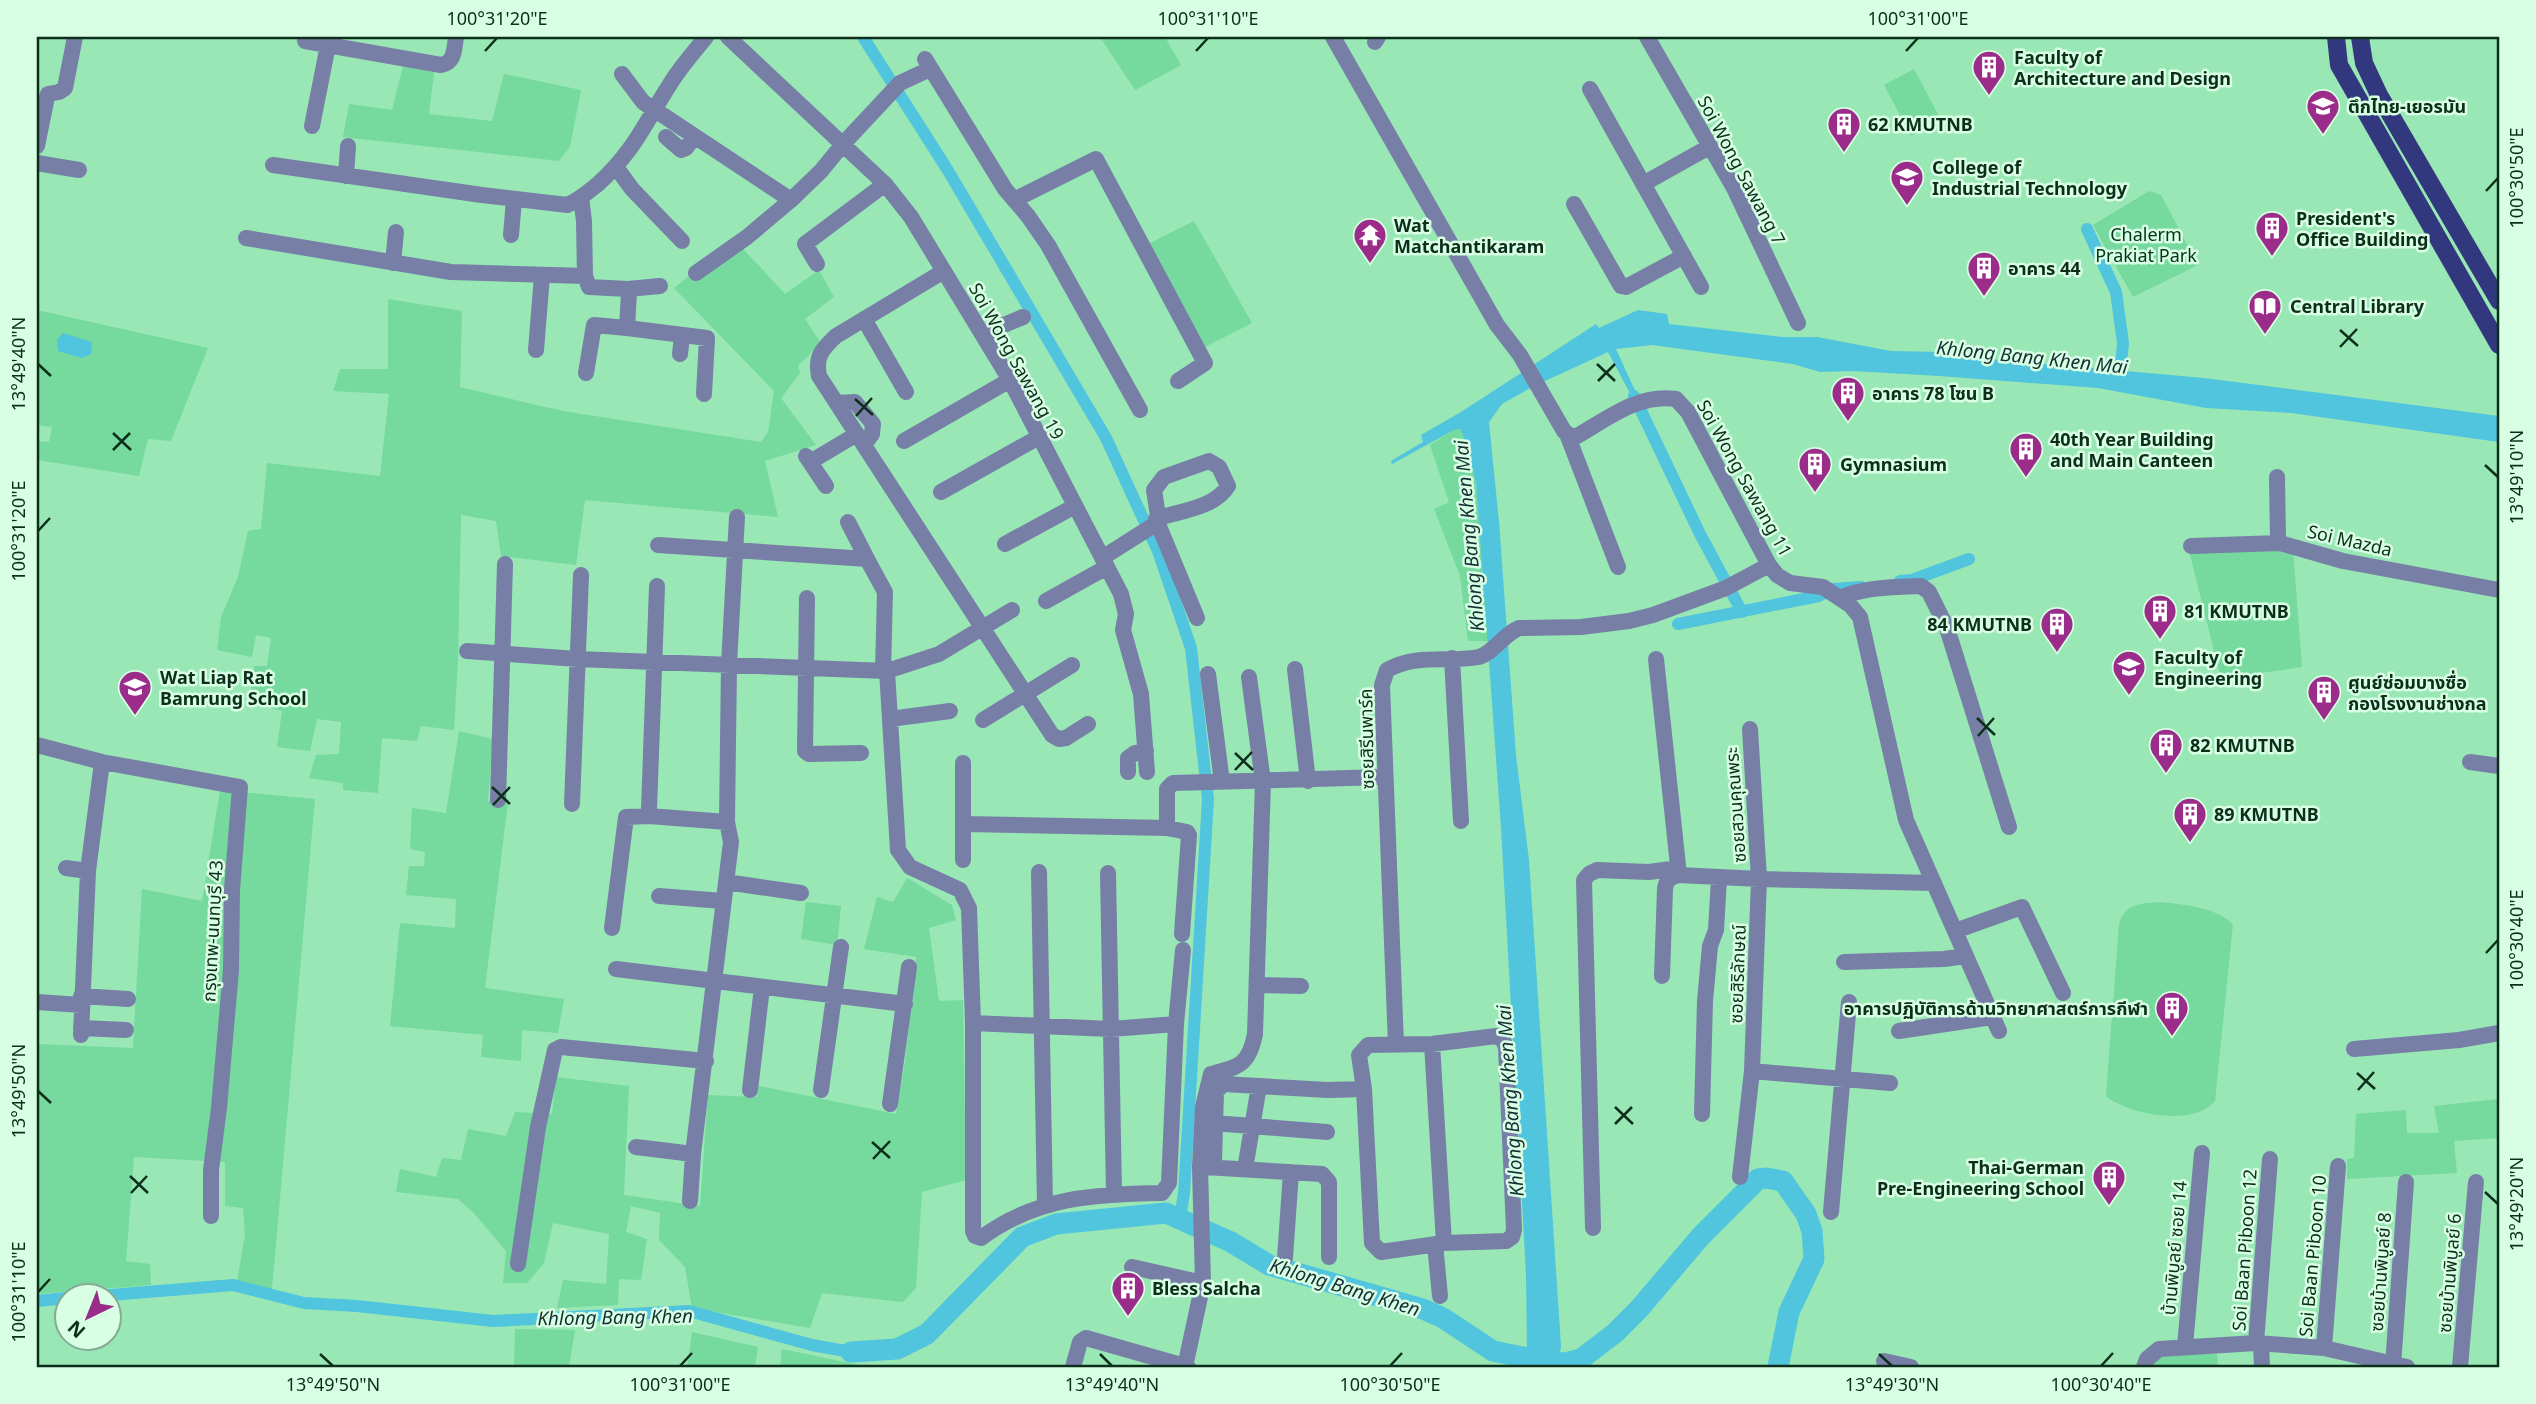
<svg xmlns="http://www.w3.org/2000/svg" width="2536" height="1404" font-family="'Noto Sans','Noto Sans Thai',sans-serif">
<rect width="100%" height="100%" fill="#98e7b5"/>
<path fill="#76d99d" d="M 1100,37 L 1165,37 L 1181,65 L 1135,90 Z
M 403,66 L 434,72 L 429,114 L 492,121 L 504,74 L 581,90 L 570,147 L 559,161 L 343,137 L 349,104 L 392,110 Z
M 1914,69 L 1941,120 L 1911,136 L 1884,85 Z
M 2149,191 L 2161,195 L 2198,265 L 2133,297 L 2093,225 Z
M 1194,221 L 1252,323 L 1205,347 L 1148,244 Z
M 734,239 L 785,294 L 819,270 L 834,297 L 805,319 L 821,343 L 798,366 L 800,373 L 781,398 L 816,445 L 765,461 L 778,517 L 585,500 L 576,565 L 501,556 L 496,521 L 461,515 L 458,659 L 454,730 L 421,726 L 417,741 L 382,738 L 378,793 L 343,790 L 343,783 L 309,778 L 316,755 L 339,754 L 341,722 L 317,719 L 310,751 L 277,747 L 282,711 L 249,702 L 254,666 L 267,666 L 271,638 L 256,635 L 252,657 L 217,650 L 221,617 L 238,577 L 248,531 L 261,529 L 267,463 L 380,476 L 389,394 L 333,391 L 340,369 L 388,369 L 388,299 L 462,311 L 460,387 L 563,411 L 761,442 L 768,432 L 774,391 L 674,288 Z
M 37,310 L 208,348 L 171,441 L 148,439 L 139,476 L 37,460 L 37,441 L 49,442 L 52,427 L 37,425 Z
M 1461,429 L 1476,482 L 1488,641 L 1468,641 L 1460,576 L 1434,509 L 1449,502 L 1430,445 L 1454,430 Z
M 2293,550 L 2302,667 L 2221,679 L 2189,551 Z
M 459,731 L 493,739 L 488,801 L 508,802 L 485,988 L 564,999 L 558,1033 L 522,1030 L 521,1061 L 481,1057 L 483,1035 L 390,1026 L 400,923 L 455,928 L 456,899 L 406,895 L 409,866 L 424,866 L 425,852 L 410,849 L 412,808 L 446,813 Z
M 220,790 L 315,799 L 272,1289 L 237,1281 L 245,1235 L 243,1208 L 225,1206 L 225,1162 L 134,1157 L 126,1261 L 150,1264 L 151,1285 L 37,1294 L 37,1044 L 133,1048 L 142,889 L 202,901 Z
M 907,878 L 952,905 L 956,920 L 929,928 L 939,1001 L 963,1000 L 966,1180 L 922,1192 L 916,1288 L 903,1302 L 822,1293 L 810,1328 L 692,1308 L 685,1267 L 659,1240 L 660,1213 L 631,1206 L 626,1232 L 647,1239 L 641,1280 L 619,1279 L 618,1305 L 557,1308 L 563,1280 L 606,1284 L 609,1234 L 553,1223 L 544,1263 L 527,1283 L 503,1283 L 506,1251 L 472,1211 L 458,1199 L 396,1192 L 400,1169 L 436,1177 L 442,1158 L 461,1160 L 468,1129 L 506,1136 L 515,1112 L 552,1114 L 556,1077 L 629,1086 L 624,1195 L 700,1206 L 708,1095 L 757,1097 L 759,1086 L 896,1114 L 905,1062 L 916,957 L 864,949 L 877,897 L 893,902 Z
M 806,902 L 841,906 L 837,945 L 801,939 Z
M 2159,902 C 2186,905 2212,906 2233,924 L 2215,1101 C 2195,1127 2128,1115 2106,1096 L 2119,924 C 2125,903 2140,904 2159,902 Z
M 2499,1099 L 2499,1138 L 2454,1141 L 2457,1173 L 2347,1179 L 2347,1159 L 2354,1158 L 2356,1114 L 2406,1110 L 2407,1133 L 2439,1133 L 2434,1106 Z
M 515,1329 L 575,1330 L 569,1367 L 514,1367 Z
M 692,1332 L 758,1347 L 755,1367 L 687,1367 Z
M 782,1349 L 869,1367 L 780,1367 Z
M 2161,1353 L 2217,1354 L 2218,1367 L 2150,1367 Z"/>
<path fill="#51c4de" d="M 1638,310 L 1667,314 L 1669,324 L 1782,337 L 1817,337 L 1891,351 L 1943,352 L 1979,358 L 2204,378 L 2499,416 L 2499,442 L 2291,413 L 2206,408 L 2098,388 L 1939,376 L 1853,371 L 1820,372 L 1793,364 L 1652,345 L 1616,349 L 1637,395 L 1632,397 L 1608,352 L 1532,387 L 1502,404 L 1489,422 L 1499,522 L 1516,755 L 1529,860 L 1561,1346 L 1559,1359 L 1527,1356 L 1526,1274 L 1501,828 L 1476,482 L 1461,429 L 1454,430 L 1392,464 L 1391,461 L 1423,442 L 1421,435 L 1461,412 L 1596,324 L 1599,328 Z
M 63,333 L 92,342 L 91,354 L 82,358 L 58,351 L 57,340 Z"/>
<g fill="none" stroke-linecap="round" stroke-linejoin="round">
<path stroke="#51c4de" stroke-width="12" d="M 863,37 L 947,169 L 1106,438 L 1158,551 L 1191,648 L 1208,799 L 1184,1193 L 1180,1218
M 2087,229 L 2116,292 L 2123,343 L 2119,385
M 1634,396 L 1700,534 L 1742,612
M 1900,581 L 1912,580 L 1969,559
M 1678,624 L 1819,596 L 1832,589 L 1861,587
M 98,1296 L 233,1285 L 304,1303 L 357,1306 L 493,1321 L 689,1311 L 812,1345 L 851,1352
M 37,1301 L 66,1298"/>
<path stroke="#51c4de" stroke-width="21" d="M 851,1352 L 897,1349 L 927,1334 L 1022,1237 L 1056,1224 L 1166,1213 L 1231,1242 L 1269,1265 L 1423,1309 L 1443,1318 L 1493,1351 L 1547,1362 L 1565,1363 L 1581,1359 L 1615,1333 L 1639,1309 L 1701,1236 L 1758,1179 L 1766,1178 L 1783,1181 L 1806,1214 L 1812,1231 L 1814,1259 L 1789,1312 L 1778,1367"/>
<path stroke="#777fa7" stroke-width="16" d="M 728,37 L 885,184 L 911,217 L 1010,380 L 1121,594 L 1126,614 L 1123,630 L 1141,694 L 1147,772
M 1333,37 L 1497,325 L 1520,355 L 1564,431 L 1570,436 L 1577,436 C 1607,419 1639,393 1676,399 L 1688,412 L 1769,565 L 1777,575 L 1790,583 L 1823,587 L 1850,605 L 1860,617 L 1906,820 L 1999,1031
M 1647,37 L 1734,188 L 1798,323
M 305,41 L 441,65 C 455,62 454,50 456,37
M 1375,42 L 1378,37
M 925,59 L 1005,189 L 1028,216 L 1048,245 L 1140,410
M 622,74 L 643,102 L 791,200
M 1590,89 L 1701,287
M 312,126 L 328,45
M 666,137 L 681,150 L 686,148 L 694,137
M 37,146 L 47,97 L 48,94 L 59,92 L 65,88 L 75,37
M 37,163 L 79,170
M 273,165 L 482,195 L 567,205 C 579,200 588,192 598,184 C 637,149 648,116 676,75 C 685,62 696,49 706,37
M 616,167 L 632,189 L 682,241
M 346,176 L 348,146
M 1643,184 L 1709,147
M 1014,200 L 1096,159 L 1205,363 L 1178,381
M 1574,204 L 1621,286 L 1626,287 L 1684,256
M 511,235 L 514,200
M 246,238 L 451,272 L 585,276 L 584,221 L 581,197
M 393,263 L 396,232
M 817,264 L 805,244 L 885,184
M 944,271 L 836,336 C 822,349 815,357 819,376 L 1052,735 L 1059,739 L 1066,738 L 1088,724
M 696,273 L 747,237 L 791,200 L 821,171 L 843,144 L 900,83 L 930,69
M 585,276 L 589,287 L 628,289 L 629,292 L 627,328 L 594,325 L 586,373
M 628,289 L 660,286
M 864,319 L 906,392
M 627,328 L 707,338 L 704,394
M 982,334 L 1023,317
M 536,350 L 542,276
M 680,354 L 682,336
M 837,403 L 855,402 L 873,424 L 872,434 L 864,445
M 1567,434 L 1618,567
M 904,441 L 1010,380
M 806,456 L 826,486
M 810,462 L 857,434
M 2277,477 L 2278,537 L 2280,543
M 941,492 L 1039,437
M 848,522 L 867,559
M 1005,544 L 1075,506
M 658,545 L 867,559 L 885,592 L 883,671
M 2191,546 L 2280,543 L 2343,561 L 2499,590
M 1102,558 L 1154,525 L 1158,516 L 1154,490 L 1164,477 L 1209,461 L 1219,467 L 1228,486 C 1215,508 1179,511 1156,519 L 1197,618
M 807,598 L 805,751 L 809,754 L 861,753
M 1840,598 C 1864,587 1894,587 1921,586 L 1929,592 L 1947,628 L 2009,827
M 1046,601 L 1107,567
M 467,651 L 578,659 L 887,671 L 939,654 L 1012,610
M 1452,658 L 1461,821
M 1656,659 L 1679,875
M 1295,669 L 1308,781
M 887,671 L 898,850 L 910,867 L 960,890 L 969,908 L 973,1023 L 973,1231 L 975,1236 L 981,1238 C 1036,1197 1095,1194 1162,1193 L 1169,1183 L 1176,1024 L 1183,950
M 1208,674 L 1222,782
M 890,719 L 950,711
M 983,720 L 1072,665
M 37,745 L 102,762 L 240,787 L 232,890 L 231,970 L 219,1108 L 211,1170 L 211,1216
M 2470,762 L 2499,766
M 1128,772 L 1128,758 L 1135,753 L 1146,751
M 498,800 L 505,564
M 572,804 L 581,575
M 649,809 L 657,586
M 963,824 L 1167,828 L 1187,832 L 1189,835 L 1182,934
M 1167,828 L 1167,789 L 1173,783 L 1385,777
M 963,860 L 963,763
M 66,868 L 88,871
M 1039,872 L 1045,1206
M 1108,873 L 1114,1193
M 726,882 L 801,893
M 659,896 L 723,901
M 612,928 L 626,817 L 649,816 L 727,822
M 1955,931 L 2022,907 L 2063,993
M 1844,962 L 1944,959 L 1966,956
M 616,969 L 905,1004
M 1662,976 L 1665,889 C 1666,880 1670,877 1679,875 L 1759,879 L 1934,883
M 1257,985 L 1301,986
M 81,996 L 128,999
M 37,1002 L 81,1005
M 973,1023 L 1111,1029 L 1176,1024
M 81,1028 L 126,1030
M 1899,1031 L 1992,1017
M 81,1035 L 88,871 L 102,762
M 1496,1036 L 1503,1040 L 1506,1047 L 1514,1230 L 1512,1237 L 1506,1241 L 1444,1243 L 1381,1252 L 1372,1243 L 1364,1089 L 1359,1055 L 1368,1045 L 1432,1044 Z
M 1432,1044 L 1444,1243
M 1396,1045 L 1382,685 L 1387,670 C 1418,653 1447,663 1479,657 C 1493,653 1504,634 1519,628 L 1581,627 L 1629,621 L 1653,615 L 1726,588 L 1769,565
M 2354,1049 L 2459,1040 L 2499,1033
M 1752,1071 L 1890,1083
M 750,1090 L 762,987
M 821,1090 L 841,947
M 890,1104 L 909,967
M 1702,1114 L 1705,1001 L 1710,946 L 1716,930 L 1719,878
M 1214,1123 L 1327,1132
M 636,1147 L 693,1154
M 1214,1161 L 1216,1092 L 1223,1084 L 1328,1090 L 1364,1089
M 1204,1167 L 1322,1174 L 1329,1182 L 1329,1257
M 1245,1169 L 1259,1086
M 1740,1177 L 1752,1071 L 1759,879 L 1750,729
M 690,1201 L 693,1154 L 731,842 L 727,822 L 729,664 L 737,517
M 1831,1212 L 1849,1002
M 1593,1228 L 1584,880 L 1589,874 L 1597,870 L 1649,872 L 1678,868
M 1435,1244 L 1440,1296
M 1285,1258 L 1291,1172
M 518,1264 L 538,1127 L 555,1050 L 561,1047 L 706,1061
M 1132,1267 L 1203,1283
M 2256,1343 L 2270,1159
M 2261,1343 L 2262,1367
M 2185,1346 L 2202,1153
M 2324,1348 L 2338,1166
M 1884,1361 L 1911,1367
M 2393,1366 L 2406,1182
M 1073,1367 L 1080,1342 L 1086,1338 L 1188,1367
M 1185,1367 L 1203,1283 L 1200,1167 L 1203,1107 L 1211,1074 C 1239,1067 1249,1065 1255,1034 L 1263,782 L 1249,677
M 2144,1367 L 2147,1359 L 2159,1349 L 2256,1343 L 2324,1348 L 2407,1367
M 2460,1367 L 2476,1182"/>
<path stroke="#31387d" stroke-width="18" d="M 2336,37 L 2339,65 L 2499,345
M 2360,37 L 2364,63 L 2379,95 L 2499,301"/>
</g>
<path fill="none" stroke="#0c2e1b" stroke-width="2.5" d="M 485,51 L 497,38M 1196,51 L 1208,38M 1906,51 L 1918,38M 2486,191 L 2498,178M 2340,330 L 2358,346M 2340,347 L 2357,329M 38,364 L 51,376M 1597,364 L 1615,381M 1598,381 L 1615,364M 855,399 L 873,415M 856,416 L 872,398M 113,433 L 131,450M 113,450 L 130,433M 2485,465 L 2498,477M 38,531 L 50,518M 1977,718 L 1995,735M 1978,736 L 1994,718M 1235,753 L 1253,770M 1235,770 L 1252,752M 492,787 L 510,804M 493,805 L 510,787M 2486,953 L 2498,940M 2357,1073 L 2375,1089M 2358,1090 L 2374,1072M 38,1091 L 51,1103M 1615,1107 L 1633,1124M 1615,1124 L 1632,1107M 872,1142 L 890,1158M 873,1159 L 890,1141M 130,1176 L 148,1193M 2485,1192 L 2498,1204M 131,1193 L 147,1176M 38,1292 L 50,1279M 320,1354 L 333,1366M 1100,1354 L 1112,1366M 1879,1354 L 1892,1366M 680,1366 L 692,1353M 1390,1366 L 1402,1353M 2101,1366 L 2113,1353"/>
<defs>
<symbol id="building-pin" viewBox="-11 -11 22 30"><path d="M0 17L-7.5 6A9.5 9.5 0 1 1 7.5 6Z" fill="#9c2c8a" stroke="#d8ffe4"/><path d="M-4-6H4V6H1V3H-1V6H-4ZM-2.5-4.3h1.7v1.8h-1.7ZM.8-4.3h1.7v1.8H.8ZM-2.5-1h1.7V.8h-1.7ZM.8-1h1.7V.8H.8Z" fill="#fff"/></symbol>
<symbol id="university-pin" viewBox="-11 -11 22 30"><path d="M0 17L-7.5 6A9.5 9.5 0 1 1 7.5 6Z" fill="#9c2c8a" stroke="#d8ffe4"/><path d="M0-5L7-2L0 1L-7-2ZM-4 1L0 2.5L4 1V4Q0 6-4 4Z" fill="#fff"/></symbol>
<symbol id="temple-pin" viewBox="-11 -11 22 30"><path d="M0 17L-7.5 6A9.5 9.5 0 1 1 7.5 6Z" fill="#9c2c8a" stroke="#d8ffe4"/><path d="M0-6L5-2H3V0L6.5 2.5H4V6H1.5V3h-3V6H-4V2.5H-6.5L-3 0V-2H-5Z" fill="#fff"/></symbol>
<symbol id="library-pin" viewBox="-11 -11 22 30"><path d="M0 17L-7.5 6A9.5 9.5 0 1 1 7.5 6Z" fill="#9c2c8a" stroke="#d8ffe4"/><path d="M-6-4Q-3-5.5-.7-3.5V5Q-3 3-6 4ZM6-4Q3-5.5 .7-3.5V5Q3 3 6 4Z" fill="#fff"/></symbol>
<symbol id="school-pin" viewBox="-11 -11 22 30"><path d="M0 17L-7.5 6A9.5 9.5 0 1 1 7.5 6Z" fill="#9c2c8a" stroke="#d8ffe4"/><path d="M0-5L7-2L0 1L-7-2ZM-4 1L0 2.5L4 1V4Q0 6-4 4Z" fill="#fff"/></symbol>
</defs>
<g fill-rule="evenodd">
<use href="#building-pin" x="1970" y="48" width="38" height="52"/>
<use href="#university-pin" x="2304" y="87" width="38" height="52"/>
<use href="#building-pin" x="1825" y="105" width="38" height="52"/>
<use href="#university-pin" x="1888" y="158" width="38" height="52"/>
<use href="#building-pin" x="2253" y="209" width="38" height="52"/>
<use href="#temple-pin" x="1351" y="216" width="38" height="52"/>
<use href="#building-pin" x="1965" y="249" width="38" height="52"/>
<use href="#library-pin" x="2246" y="287" width="38" height="52"/>
<use href="#building-pin" x="1829" y="374" width="38" height="52"/>
<use href="#building-pin" x="2007" y="430" width="38" height="52"/>
<use href="#building-pin" x="1796" y="445" width="38" height="52"/>
<use href="#building-pin" x="2141" y="592" width="38" height="52"/>
<use href="#building-pin" x="2038" y="605" width="38" height="52"/>
<use href="#university-pin" x="2110" y="648" width="38" height="52"/>
<use href="#school-pin" x="116" y="668" width="38" height="52"/>
<use href="#building-pin" x="2305" y="673" width="38" height="52"/>
<use href="#building-pin" x="2147" y="726" width="38" height="52"/>
<use href="#building-pin" x="2171" y="795" width="38" height="52"/>
<use href="#building-pin" x="2153" y="989" width="38" height="52"/>
<use href="#building-pin" x="2090" y="1158" width="38" height="52"/>
<use href="#building-pin" x="1109" y="1269" width="38" height="52"/>
</g>
<g text-anchor="middle" dominant-baseline="central" stroke-width="5" stroke-linejoin="round" paint-order="stroke">
<g font-size="18" font-weight="bold" fill="#0c2e1b" stroke="#d8ffe4" text-anchor="start">
<text x="2014" y="57">Faculty of<tspan x="2014" dy="21">Architecture and Design</tspan></text>
<text x="2348" y="106">ตึกไทย-เยอรมัน</text>
<text x="1868" y="124">62 KMUTNB</text>
<text x="1932" y="167">College of<tspan x="1932" dy="21">Industrial Technology</tspan></text>
<text x="2296" y="218">President's<tspan x="2296" dy="21">Office Building</tspan></text>
<text x="1394" y="225">Wat<tspan x="1394" dy="21">Matchantikaram</tspan></text>
<text x="2008" y="268">อาคาร 44</text>
<text x="2290" y="306">Central Library</text>
<text x="1872" y="393">อาคาร 78 โซน B</text>
<text x="2050" y="439">40th Year Building<tspan x="2050" dy="21">and Main Canteen</tspan></text>
<text x="1840" y="464">Gymnasium</text>
<text x="2184" y="611">81 KMUTNB</text>
<text x="2032" y="624" text-anchor="end">84 KMUTNB</text>
<text x="2154" y="657">Faculty of<tspan x="2154" dy="21">Engineering</tspan></text>
<text x="160" y="677">Wat Liap Rat<tspan x="160" dy="21">Bamrung School</tspan></text>
<text x="2348" y="682">ศูนย์ซ่อมบางซื่อ<tspan x="2348" dy="21">กองโรงงานช่างกล</tspan></text>
<text x="2190" y="745">82 KMUTNB</text>
<text x="2214" y="814">89 KMUTNB</text>
<text x="2148" y="1008" text-anchor="end">อาคารปฏิบัติการด้านวิทยาศาสตร์การกีฬา</text>
<text x="2084" y="1167" text-anchor="end">Thai-German<tspan x="2084" dy="21">Pre-Engineering School</tspan></text>
<text x="1152" y="1288">Bless Salcha</text>
</g>
<g font-size="18" fill="#0c2e1b" stroke="#d8ffe4">
<text transform="translate(1742 170) rotate(62)">Soi Wong Sawang 7</text>
<text transform="translate(1017 361) rotate(61)">Soi Wong Sawang 19</text>
<text transform="translate(1745 478) rotate(61)">Soi Wong Sawang 11</text>
<text transform="translate(2350 540) rotate(13)">Soi Mazda</text>
<text transform="translate(1366 739) rotate(-91)">ซอยสิรีนพาร์ค</text>
<text transform="translate(1735 805) rotate(-94)">ซอยสวนคุณพระ</text>
<text transform="translate(212 931) rotate(-87)">กรุงเทพ-นนทบุรี 43</text>
<text transform="translate(1737 974) rotate(-88)">ซอยสิริลักษณ์</text>
<text transform="translate(2174 1248) rotate(-85)">บ้านพิบูลย์ ซอย 14</text>
<text transform="translate(2244 1250) rotate(-86)">Soi Baan Piboon 12</text>
<text transform="translate(2312 1256) rotate(-85)">Soi Baan Piboon 10</text>
<text transform="translate(2380 1272) rotate(-86)">ซอยบ้านพิบูลย์ 8</text>
<text transform="translate(2449 1273) rotate(-85)">ซอยบ้านพิบูลย์ 6</text>
</g>
<g font-size="18" fill="#03331a" stroke="#d8ffe4">
<text x="2146" y="234">Chalerm<tspan x="2146" dy="21">Prakiat Park</tspan></text>
</g>
<g font-size="19" font-style="italic" fill="#152f35" stroke="#d8ffe4">
<text transform="translate(2032 357) rotate(6)">Khlong Bang Khen Mai</text>
<text transform="translate(1469 536) rotate(-95)">Khlong Bang Khen Mai</text>
<text transform="translate(1510 1101) rotate(-94)">Khlong Bang Khen Mai</text>
<text transform="translate(1345 1287) rotate(17)">Khlong Bang Khen</text>
<text transform="translate(615 1317) rotate(-1)">Khlong Bang Khen</text>
</g>
</g>
<rect width="2536" height="1404" fill="none" stroke="#d8ffe4" stroke-width="77"/>
<g transform="translate(88 1317) rotate(223)"><circle r="33" fill="#d8ffe4" stroke="#86ab94" stroke-width="2"/>
<path d="M0-5L12 26L0 18L-12 26Z" fill="#9c2c8a"/>
<text y="-10" font-size="19" font-weight="bold" text-anchor="middle" fill="#0c2e1b">N</text>
</g>
<rect x="38" y="38" width="2460" height="1328" fill="none" stroke="#0c2e1b" stroke-width="2.5"/>
<g font-size="18" text-anchor="middle" fill="#0c2e1b">
<text x="497" y="25">100°31'20"E</text>
<text x="1208" y="25">100°31'10"E</text>
<text x="1918" y="25">100°31'00"E</text>
<text transform="translate(2517 178) rotate(-90)" y="6">100°30'50"E</text>
<text transform="translate(19 364) rotate(-90)" y="6">13°49'40"N</text>
<text transform="translate(2517 477) rotate(-90)" y="6">13°49'10"N</text>
<text transform="translate(19 531) rotate(-90)" y="6">100°31'20"E</text>
<text transform="translate(2517 940) rotate(-90)" y="6">100°30'40"E</text>
<text transform="translate(19 1091) rotate(-90)" y="6">13°49'50"N</text>
<text transform="translate(2517 1204) rotate(-90)" y="6">13°49'20"N</text>
<text transform="translate(19 1292) rotate(-90)" y="6">100°31'10"E</text>
<text x="333" y="1391">13°49'50"N</text>
<text x="680" y="1391">100°31'00"E</text>
<text x="1112" y="1391">13°49'40"N</text>
<text x="1390" y="1391">100°30'50"E</text>
<text x="1892" y="1391">13°49'30"N</text>
<text x="2101" y="1391">100°30'40"E</text>
</g>
</svg>
